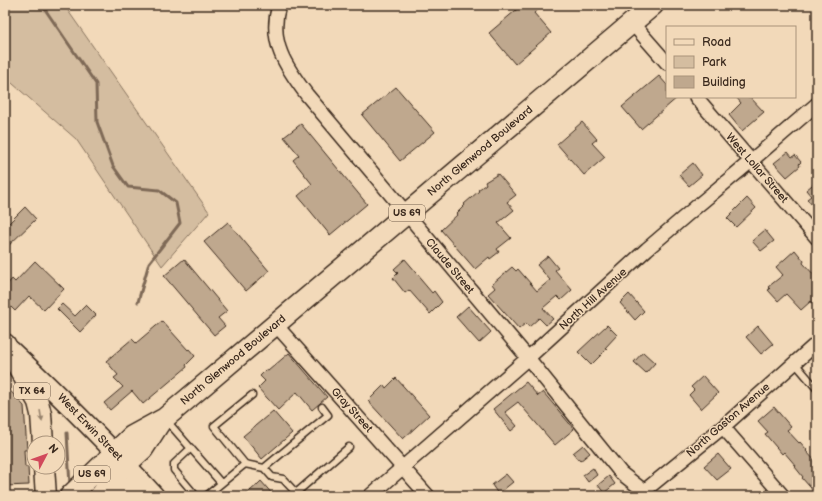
<svg xmlns="http://www.w3.org/2000/svg" width="822" height="501" font-family="'Balsamiq Sans',sans-serif">
<rect width="100%" height="100%" fill="#f2d9b9"/>
<filter id="ink" filterUnits="userSpaceOnUse"><feTurbulence type="fractalNoise" baseFrequency=".025" numOctaves="2"/><feDisplacementMap in="SourceGraphic" scale="8" xChannelSelector="R" yChannelSelector="G"/><feConvolveMatrix kernelMatrix="1 2 1 2 8 2 1 2 1" color-interpolation-filters="sRGB"/></filter>
<g filter="url(#ink)">
<path fill="#d4bda0" stroke="#88745f" d="M 5,5 L 64,5 L 209,212 L 162,266 L 76,139 L 5,77 Z"/>
<g fill="none" stroke-linecap="round" stroke-linejoin="round">
<path stroke="#7e6956" stroke-width="3" d="M 42,5 L 96,84 L 97,122 L 113,166 L 128,187 L 159,190 L 176,203 L 180,223 L 149,263 L 138,302
M 67,433 L 70,486"/>
</g>
<path fill="#bfa88e" stroke="#3b2a1e" d="M 522,5 L 543,5 L 534,13 L 551,33 L 515,64 L 489,33 Z
M 659,76 L 667,85 L 667,97 L 678,97 L 641,129 L 622,107 Z
M 396,87 L 435,132 L 400,161 L 362,115 Z
M 736,97 L 750,97 L 764,112 L 742,131 L 729,115 L 741,103 Z
M 582,122 L 597,139 L 592,143 L 605,157 L 584,175 L 557,144 Z
M 301,124 L 367,204 L 330,235 L 298,196 L 312,184 L 293,160 L 299,155 L 284,137 Z
M 788,152 L 792,157 L 795,155 L 801,162 L 799,164 L 800,166 L 787,177 L 774,163 Z
M 693,163 L 702,175 L 689,186 L 679,175 Z
M 498,174 L 516,195 L 507,202 L 514,210 L 498,223 L 511,238 L 497,249 L 499,252 L 490,259 L 489,257 L 475,269 L 441,230 L 458,214 L 457,213 L 465,205 L 464,204 L 479,191 L 478,190 L 486,184 L 485,182 Z
M 817,181 L 817,211 L 807,199 L 811,196 L 806,190 Z
M 747,198 L 756,208 L 736,227 L 727,218 Z
M 25,207 L 36,219 L 5,249 L 5,227 Z
M 228,222 L 269,271 L 246,291 L 204,242 Z
M 765,230 L 774,241 L 761,251 L 752,241 Z
M 795,250 L 804,261 L 803,263 L 817,278 L 817,308 L 811,301 L 801,310 L 786,294 L 778,301 L 768,290 L 770,289 L 768,287 L 783,275 L 776,267 Z
M 548,256 L 558,268 L 555,270 L 572,290 L 561,300 L 557,296 L 543,308 L 553,319 L 546,325 L 539,318 L 529,327 L 526,323 L 519,329 L 488,294 L 495,288 L 492,284 L 512,267 L 516,271 L 518,269 L 537,291 L 550,280 L 537,265 Z
M 184,259 L 227,311 L 218,318 L 225,326 L 214,335 L 164,276 Z
M 405,259 L 422,279 L 421,280 L 432,293 L 434,291 L 442,302 L 430,314 L 409,290 L 405,293 L 393,278 L 398,273 L 394,269 Z
M 35,261 L 64,289 L 44,310 L 29,296 L 15,311 L 5,301 L 5,287 L 12,279 L 15,282 Z
M 629,294 L 644,311 L 635,320 L 620,303 Z
M 62,304 L 75,316 L 86,305 L 96,315 L 80,332 L 57,309 Z
M 468,306 L 491,332 L 479,343 L 456,317 Z
M 162,321 L 188,350 L 189,349 L 195,356 L 186,365 L 187,367 L 143,404 L 132,391 L 110,410 L 104,403 L 123,387 L 114,378 L 118,375 L 106,361 L 132,339 L 136,343 Z
M 607,325 L 617,335 L 605,348 L 607,349 L 591,365 L 578,352 Z
M 758,326 L 773,344 L 761,354 L 746,337 Z
M 643,352 L 655,363 L 646,373 L 634,362 Z
M 289,353 L 327,397 L 312,410 L 297,392 L 278,410 L 258,388 L 265,381 L 260,376 L 266,370 L 268,371 Z
M 703,376 L 718,393 L 701,409 L 689,395 L 694,390 L 691,387 Z
M 396,378 L 429,415 L 403,439 L 368,401 L 384,385 L 386,388 Z
M 526,382 L 538,396 L 543,392 L 574,429 L 555,445 L 518,402 L 505,412 L 517,426 L 511,431 L 493,409 Z
M 5,385 L 24,406 L 27,450 L 24,450 L 25,467 L 28,467 L 29,485 L 5,486 Z
M 774,407 L 791,427 L 787,430 L 799,443 L 800,442 L 807,450 L 806,451 L 817,463 L 817,495 L 802,478 L 803,477 L 795,467 L 796,466 L 784,452 L 782,454 L 765,434 L 768,432 L 758,421 Z
M 273,411 L 292,433 L 262,459 L 243,436 Z
M 583,445 L 590,453 L 580,461 L 573,453 Z
M 718,454 L 731,469 L 717,480 L 704,466 Z
M 593,468 L 597,475 L 588,482 L 583,475 Z
M 506,474 L 513,482 L 498,494 L 492,485 Z
M 609,476 L 615,484 L 604,493 L 598,485 Z
M 261,481 L 274,496 L 244,496 L 258,484 Z"/>
<g fill="none" stroke-linecap="round" stroke-linejoin="round">
<defs>
<path id="service" d="M 794,362 L 817,389
M 167,421 L 221,483
M 191,448 L 174,464 L 174,470 L 196,496
M 245,464 L 264,468 L 328,415 L 322,407
M 264,468 L 272,477 L 283,479 L 299,496
M 296,493 L 349,447
M 206,496 L 245,464 L 214,426 L 252,395"/>
<path id="minor" d="M 279,5 C 268,42 286,67 307,95 L 528,358 L 621,473 L 644,491
M 632,23 L 667,63
M 696,97 L 817,238
M 275,324 L 428,496
M 723,427 L 783,496
M 370,496 L 528,358 L 647,249 L 696,207 L 751,161 L 817,104
M 638,496 L 723,427 L 817,343"/>
<path id="secondary" d="M 11,350 C 61,397 109,445 155,496"/>
<path id="primary" d="M 5,344 L 38,402 L 41,414 L 43,443
M 44,467 L 46,496
M 70,496 L 132,436 L 165,418 L 653,5
M 100,496 L 120,470 L 143,449 L 161,421
M 100,496 C 117,485 132,485 150,496"/>
</defs>
<use href="#service" stroke="#3b2a1e" stroke-width="9"/>
<use href="#minor" stroke="#3b2a1e" stroke-width="16"/>
<use href="#secondary" stroke="#3b2a1e" stroke-width="21"/>
<use href="#primary" stroke="#3b2a1e" stroke-width="23"/>
<use href="#service" stroke="#f2d9b9" stroke-width="6"/>
<use href="#minor" stroke="#f2d9b9" stroke-width="13"/>
<use href="#secondary" stroke="#f2d9b9" stroke-width="18"/>
<use href="#primary" stroke="#f2d9b9" stroke-width="20"/>
</g>
<defs><path id="oneway-solid" d="M-6-.8H1V-3.2L6.5 0L1 3.2V.8H-6Z"/></defs>
<use fill="#96826c" href="#oneway-solid" transform="translate(41 416) rotate(81)"/>
</g>
<g text-anchor="middle" dominant-baseline="central" stroke-width="3" stroke-linejoin="round" paint-order="stroke">
<g fill="#f2d9b9" stroke="#725e4c" stroke-width="1">
<rect x="389" y="205" width="36" height="16" rx="3"/>
<rect x="14" y="383" width="36" height="16" rx="3"/>
<rect x="74" y="466" width="36" height="16" rx="3"/>
</g>
<g font-size="10" font-weight="bold" fill="#3b2a1e">
<text x="407" y="213">US 69</text>
<text x="32" y="391">TX 64</text>
<text x="92" y="474">US 69</text>
</g>
<g font-size="11" fill="#3b2a1e" stroke="#f2d9b9">
<text transform="translate(480 151) rotate(-40)">North Glenwood Boulevard</text>
<text transform="translate(757 168) rotate(49)">West Lollar Street</text>
<text transform="translate(450 266) rotate(50)">Claude Street</text>
<text transform="translate(593 299) rotate(-42)">North Hill Avenue</text>
<text transform="translate(233 360) rotate(-40)">North Glenwood Boulevard</text>
<text transform="translate(352 410) rotate(48)">Gray Street</text>
<text transform="translate(728 420) rotate(-41)">North Gaston Avenue</text>
<text transform="translate(90 427) rotate(46)">West Erwin Street</text>
</g>
</g>
<rect width="822" height="501" fill="none" stroke="#f2d9b9" stroke-width="20"/>
<rect x="10" y="10" width="802" height="481" fill="none" stroke="#3b2a1e" stroke-width="1.5" filter="url(#ink)"/>
<rect x="666" y="26" width="130" height="72" fill="#f2d9b9" stroke="#a9937b"/>
<rect x="674" y="39" width="20" height="6" fill="#f2d9b9" stroke="#a9937b"/>
<text x="702" y="46" font-size="12" fill="#3b2a1e">Road</text>
<rect x="674" y="56" width="20" height="12" fill="#d4bda0" stroke="#a9937b"/>
<text x="702" y="66" font-size="12" fill="#3b2a1e">Park</text>
<rect x="674" y="76" width="20" height="12" fill="#bfa88e" stroke="#a9937b"/>
<text x="702" y="86" font-size="12" fill="#3b2a1e">Building</text>
<g transform="translate(46 455) rotate(49)"><circle r="19" fill="#f2d9b9" stroke="#a9937b"/>
<path d="M0-3L7 15L0 10L-7 15Z" fill="#d1495b"/>
<text y="-6" font-size="11" font-weight="bold" text-anchor="middle" fill="#3b2a1e">N</text>
</g>
</svg>
